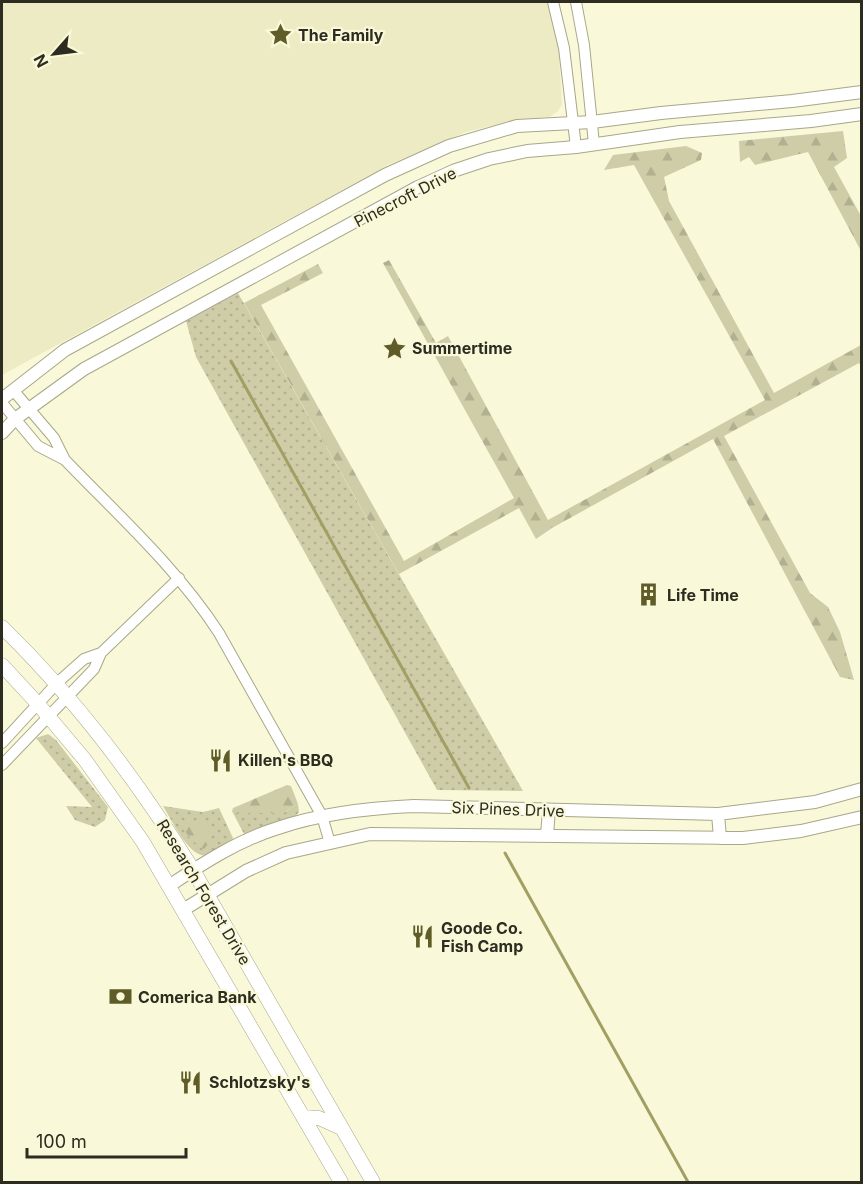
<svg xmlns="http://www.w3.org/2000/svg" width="863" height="1184" font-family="Inter,sans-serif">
<defs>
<pattern id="grass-dots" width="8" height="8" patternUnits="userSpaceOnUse" patternTransform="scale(1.5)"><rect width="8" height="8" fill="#cecda8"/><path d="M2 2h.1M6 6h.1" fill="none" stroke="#b1b090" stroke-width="1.8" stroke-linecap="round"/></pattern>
<pattern id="forest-firs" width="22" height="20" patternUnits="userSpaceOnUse" patternTransform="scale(1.5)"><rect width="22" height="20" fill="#cecda8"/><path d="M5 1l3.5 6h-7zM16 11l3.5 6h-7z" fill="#b1b090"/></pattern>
</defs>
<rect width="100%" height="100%" fill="#f9f8d8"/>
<path fill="#edebc4" d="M 2,2 L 548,2 L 558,40 L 562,104 L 558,111 L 550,117 L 516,120 L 466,132 L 390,164 L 2,375 Z"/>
<path fill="url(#grass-dots)" d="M 238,293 L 523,791 L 437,790 L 196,357 L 186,321 Z
M 48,734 L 56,740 L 108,807 L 105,820 L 95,827 L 75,820 L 66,806 L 92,807 L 36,738 Z
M 298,804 L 299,812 L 294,818 L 251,835 L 244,834 L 233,813 L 283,813 Z
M 163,806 L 203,812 L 219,808 L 233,838 L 231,844 C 224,847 217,853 209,855 C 190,861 172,820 163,806 Z"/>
<path fill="url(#forest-firs)" d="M 843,131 L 847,158 L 834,167 L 861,216 L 861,251 L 808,152 L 755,165 L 749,157 L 740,162 L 739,141 Z
M 686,146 L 702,153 L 701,160 L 664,177 L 669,201 L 774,393 L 861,345 L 861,366 L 859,363 L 724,436 L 810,593 L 828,607 L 840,632 L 854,680 L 840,677 L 713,439 L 552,528 L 536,539 L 519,508 L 399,574 L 244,303 L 318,264 L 323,273 L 261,305 L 404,561 L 514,498 L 383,263 L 389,260 L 436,343 L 448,336 L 548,520 L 765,400 L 634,165 L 604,170 L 613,155 Z
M 287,785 L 291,786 L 298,804 L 283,813 L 233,813 L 232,811 L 233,808 Z
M 187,821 L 199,821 L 209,823 L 211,828 L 204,837 L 209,843 L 204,849 C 193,843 186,834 180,823 Z"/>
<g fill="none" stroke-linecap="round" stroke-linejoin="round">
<path stroke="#a29f64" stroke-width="3" d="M 231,361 L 469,788
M 505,853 L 688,1182"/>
<defs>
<path id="minor" d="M 553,2 L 564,48 L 576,147
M 576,2 L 584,45 L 594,144
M 13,390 L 54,438 L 65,460 C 118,515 177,568 219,633 L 322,816 L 330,843
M 2,403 L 38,446 L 65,460
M 2,743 L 57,683 L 84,659 L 101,653
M 2,765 L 94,669 L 101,653 L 179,578"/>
<path id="tertiary" d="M 2,399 L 65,350 L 385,175 L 449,146 L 517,126 L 592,122 L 661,113 L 792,101 L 862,92
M 2,433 L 15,419 L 84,369 L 418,187 L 453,171 L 489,159 L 527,151 L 576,147 L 680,132 L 811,121 L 862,114
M 718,814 L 720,838
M 547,835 L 549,810
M 169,886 C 203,863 239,840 278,828 C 322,813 368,808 414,806 L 718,814 L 815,802 L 862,789
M 183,910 L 246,871 L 286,853 L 370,834 L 743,838 L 801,831 L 862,817"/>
<path id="secondary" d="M 2,627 C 77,700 137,780 193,870 L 373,1182
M 2,665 L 38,704 L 85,760 L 143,842 L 341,1182
M 303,1117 L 319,1118 L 341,1128"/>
</defs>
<use href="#minor" stroke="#a8a789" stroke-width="12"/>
<use href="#tertiary" stroke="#a8a789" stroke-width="14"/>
<use href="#secondary" stroke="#a8a789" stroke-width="15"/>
<use href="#minor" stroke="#fff" stroke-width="10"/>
<use href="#tertiary" stroke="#fff" stroke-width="12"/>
<use href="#secondary" stroke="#fff" stroke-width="14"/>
</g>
<defs>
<symbol id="sight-bare" viewBox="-9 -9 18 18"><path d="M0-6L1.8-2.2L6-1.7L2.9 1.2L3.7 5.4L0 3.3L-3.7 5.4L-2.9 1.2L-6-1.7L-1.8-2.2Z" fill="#5f5c28" stroke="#f9f8d8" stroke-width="2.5" paint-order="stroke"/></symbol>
<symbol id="building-bare" viewBox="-9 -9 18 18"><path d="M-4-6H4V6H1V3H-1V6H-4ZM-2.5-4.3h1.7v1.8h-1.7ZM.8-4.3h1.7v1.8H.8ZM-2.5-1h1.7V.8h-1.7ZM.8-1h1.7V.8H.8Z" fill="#5f5c28" stroke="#f9f8d8" stroke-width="2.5" paint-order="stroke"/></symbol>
<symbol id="restaurant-bare" viewBox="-9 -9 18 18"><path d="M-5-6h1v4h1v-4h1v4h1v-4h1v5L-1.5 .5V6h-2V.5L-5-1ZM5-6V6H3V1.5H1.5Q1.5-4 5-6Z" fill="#5f5c28" stroke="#f9f8d8" stroke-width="2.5" paint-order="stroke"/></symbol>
<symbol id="bank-bare" viewBox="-9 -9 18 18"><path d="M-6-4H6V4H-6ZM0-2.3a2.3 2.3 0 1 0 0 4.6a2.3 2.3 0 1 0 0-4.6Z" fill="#5f5c28" stroke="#f9f8d8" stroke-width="2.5" paint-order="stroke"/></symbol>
</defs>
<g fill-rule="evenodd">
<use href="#sight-bare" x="264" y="18" width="33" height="33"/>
<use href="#sight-bare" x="378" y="332" width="33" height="33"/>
<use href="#building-bare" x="632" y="578" width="33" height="33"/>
<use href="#restaurant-bare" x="204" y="744" width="33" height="33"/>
<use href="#restaurant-bare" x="406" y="920" width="33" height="33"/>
<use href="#bank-bare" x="104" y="980" width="33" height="33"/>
<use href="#restaurant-bare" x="174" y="1066" width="33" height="33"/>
</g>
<g text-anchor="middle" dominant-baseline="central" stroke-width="4.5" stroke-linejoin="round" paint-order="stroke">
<g font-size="16" font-weight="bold" fill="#2d2c20" stroke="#f9f8d8" text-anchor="start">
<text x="298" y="35">The Family</text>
<text x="412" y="348">Summertime</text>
<text x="667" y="595">Life Time</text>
<text x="238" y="760">Killen's BBQ</text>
<text x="441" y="928">Goode Co.<tspan x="441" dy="18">Fish Camp</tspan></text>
<text x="138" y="997">Comerica Bank</text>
<text x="209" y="1082">Schlotzsky's</text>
</g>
<g font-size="16" fill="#2d2c20" stroke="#f9f8d8">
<text transform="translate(405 197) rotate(-27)">Pinecroft Drive</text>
<text transform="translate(508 809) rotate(2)">Six Pines Drive</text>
<text transform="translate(204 892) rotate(59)">Research Forest Drive</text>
</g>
</g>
<rect width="863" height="1184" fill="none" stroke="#2d2c20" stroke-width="6"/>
<g transform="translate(54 54) rotate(242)" stroke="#f9f8d8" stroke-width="4.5" paint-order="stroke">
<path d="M0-4.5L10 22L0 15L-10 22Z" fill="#2d2c20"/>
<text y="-9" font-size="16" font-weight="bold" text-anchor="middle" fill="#2d2c20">N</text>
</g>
<path d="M27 1148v9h159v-9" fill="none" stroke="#2d2c20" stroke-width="3"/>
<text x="36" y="1148" font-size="18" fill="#2d2c20" stroke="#f9f8d8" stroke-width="4.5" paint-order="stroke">100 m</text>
</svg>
